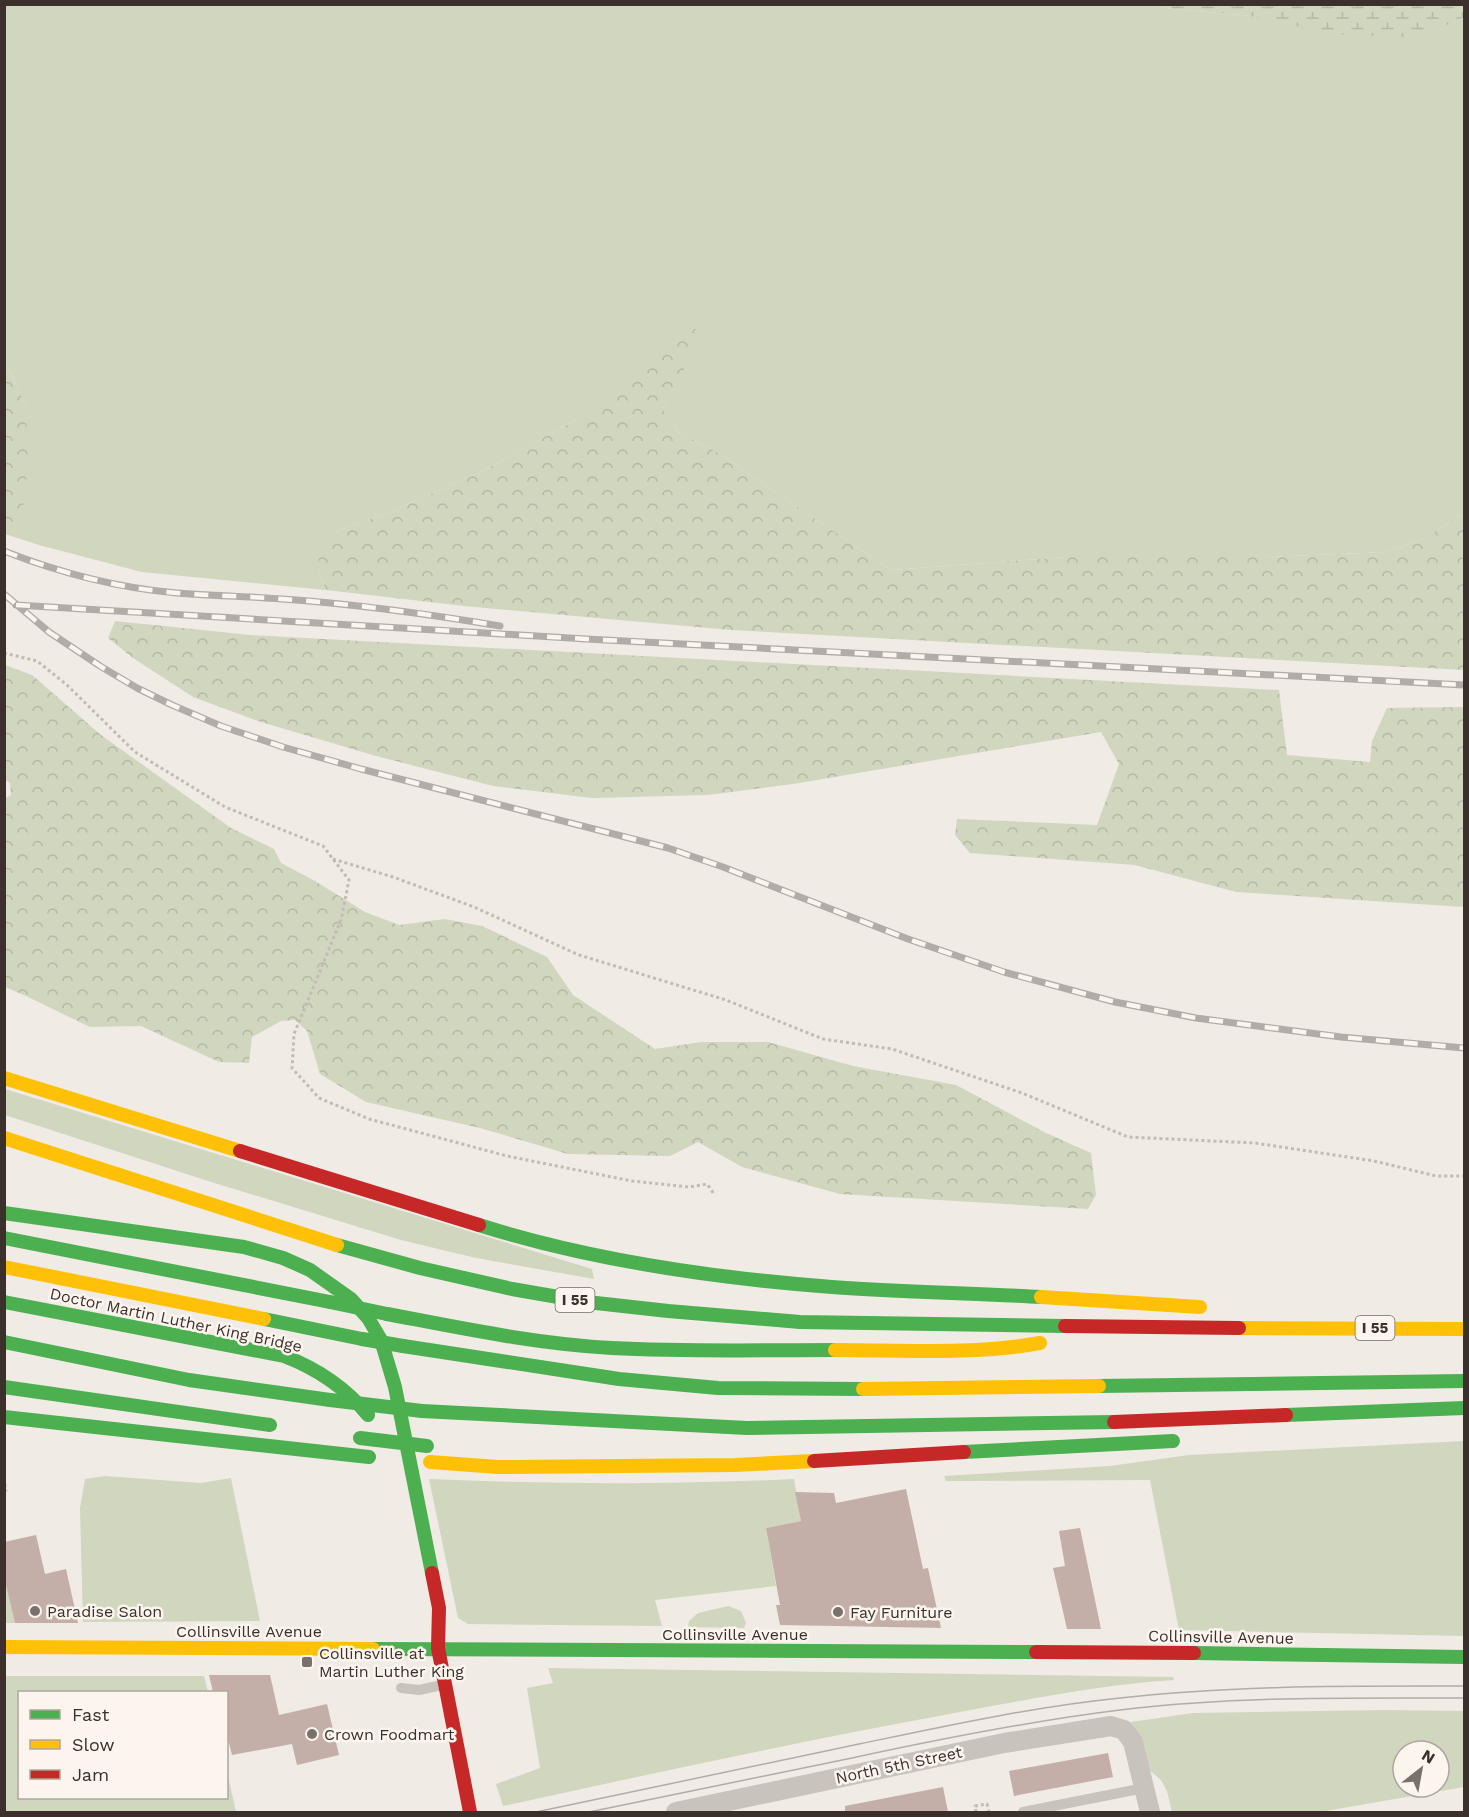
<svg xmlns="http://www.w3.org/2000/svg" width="1469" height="1817" font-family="'Work Sans',sans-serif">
<defs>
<pattern id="forest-crowns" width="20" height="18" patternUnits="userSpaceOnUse" patternTransform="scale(1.5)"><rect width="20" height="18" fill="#d1d6bf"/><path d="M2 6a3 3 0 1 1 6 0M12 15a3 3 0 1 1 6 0" fill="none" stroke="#b4b8a4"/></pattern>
<pattern id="wetland-marsh" width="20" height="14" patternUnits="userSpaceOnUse" patternTransform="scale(1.5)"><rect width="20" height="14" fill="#d1d6bf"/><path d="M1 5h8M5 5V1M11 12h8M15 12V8" fill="none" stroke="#b4b8a4"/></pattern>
</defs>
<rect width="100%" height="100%" fill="#f0ebe5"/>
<path fill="#d1d6bf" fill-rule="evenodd" d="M 1152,4 L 1164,8 L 1250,16 L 1453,23 L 1464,17 L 1464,516 L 1462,515 L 1422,539 L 1387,552 L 1263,557 L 1065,557 L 891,570 L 762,483 L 724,456 L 678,432 L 663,409 L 689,358 L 699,345 L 685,323 L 575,420 L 483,471 L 397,509 L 332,533 L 318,571 L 326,590 L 142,572 L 39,545 L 5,534 L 4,529 L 14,522 L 26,406 L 4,359 L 5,5 Z
M 5,1089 L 592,1269 L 594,1279 L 476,1258 L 401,1240 L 208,1181 L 5,1115 Z
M 1464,1441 L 1464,1636 L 1179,1630 L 1150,1480 L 946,1481 L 944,1476 L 1110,1466 L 1189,1455 Z
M 105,1476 L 201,1483 L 231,1478 L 260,1621 L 83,1622 L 80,1508 L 85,1479 Z
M 429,1479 C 551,1484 672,1485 794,1479 L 801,1521 L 766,1528 L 776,1586 L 655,1600 L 662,1626 L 468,1624 L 458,1618 Z
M 5,1576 L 15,1623 L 5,1623 Z
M 728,1606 L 741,1611 L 746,1623 L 744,1628 L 688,1627 L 689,1621 L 698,1613 Z
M 548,1668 L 1173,1677 L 1174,1680 C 1096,1685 1021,1701 944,1715 C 797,1742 650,1774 503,1806 L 496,1784 L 540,1768 L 527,1688 L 553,1683 Z
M 5,1676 L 204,1676 L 208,1692 L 20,1692 L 20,1798 L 226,1798 L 227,1771 L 236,1812 L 5,1812 Z
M 1385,1710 L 1464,1711 L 1464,1787 L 1320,1812 L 1172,1812 L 1167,1791 L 1161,1780 L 1148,1769 L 1141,1742 L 1131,1722 L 1193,1713 ZM 1403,1751 L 1439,1751 L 1439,1787 L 1403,1787 Z"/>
<path fill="url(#forest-crowns)" d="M 684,323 L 697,330 L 699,345 L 689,359 L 663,409 L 678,432 L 724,456 L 762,483 L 891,570 L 1065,557 L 1263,557 L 1387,552 L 1422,539 L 1462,515 L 1464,516 L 1464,670 L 731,630 L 464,606 L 326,590 L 318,571 L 319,546 L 332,533 L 397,509 L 483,471 L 575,420 Z
M 4,359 L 26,406 L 28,466 L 23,507 L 14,522 L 5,529 Z
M 115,621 L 250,635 L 1279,690 L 1287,755 L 1370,762 L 1372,741 L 1387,708 L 1464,707 L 1464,907 L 1236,892 L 1135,865 L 970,853 L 955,835 L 957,819 L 1097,825 L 1119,764 L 1101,732 L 793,784 L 708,795 L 592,798 L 493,786 L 376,756 L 261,722 L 193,697 L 133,658 L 108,638 Z
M 5,665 L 32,675 L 101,735 L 231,828 L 274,849 L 281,863 L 315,881 L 365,912 L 399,925 L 445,919 L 482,926 L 547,957 L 573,995 L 655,1049 L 701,1042 L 768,1042 L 853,1066 L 956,1085 L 1046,1133 L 1091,1153 L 1096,1195 L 1088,1209 L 840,1194 L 742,1167 L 698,1142 L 670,1156 L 568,1154 L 480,1128 L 366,1102 L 320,1074 L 307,1031 L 295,1020 L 281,1021 L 252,1037 L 249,1063 L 219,1062 L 141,1026 L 90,1027 L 28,997 L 5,987 L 4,799 L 11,795 L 10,783 L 4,779 Z"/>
<path fill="url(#wetland-marsh)" d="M 1464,4 L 1464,17 L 1453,23 L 1403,37 L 1332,34 L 1250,16 L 1164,8 L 1152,5 Z"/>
<path fill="#c3afa7" d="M 906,1489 L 923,1569 L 928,1568 L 941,1628 L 780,1625 L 776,1605 L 780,1605 L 766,1528 L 801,1521 L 795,1492 L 834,1493 L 836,1503 Z
M 1080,1528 L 1101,1629 L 1067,1629 L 1053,1568 L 1065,1566 L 1059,1531 Z
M 36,1535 L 45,1574 L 66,1569 L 78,1623 L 15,1623 L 4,1576 L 4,1542 Z
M 209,1675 L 270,1675 L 279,1715 L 327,1704 L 339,1755 L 297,1765 L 292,1744 L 232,1755 L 229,1743 L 226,1743 L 226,1692 L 213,1692 Z
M 1108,1753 L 1113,1777 L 1014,1796 L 1009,1771 Z
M 943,1787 L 948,1812 L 845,1812 L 845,1806 Z"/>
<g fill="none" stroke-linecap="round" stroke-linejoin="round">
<path stroke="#c2bbb6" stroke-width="3" stroke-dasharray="3 3" stroke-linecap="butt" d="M 4,653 L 37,661 L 67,685 L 135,752 L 225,807 L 323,846 L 349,880 L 341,920 L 294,1034 L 292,1068 L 319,1098 L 369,1119 L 507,1156 L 632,1181 L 689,1187 L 707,1184 L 714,1194
M 333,859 L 393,877 L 474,907 L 579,955 L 726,1000 L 823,1039 L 892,1049 L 1022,1093 L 1128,1137 L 1255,1143 L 1374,1161 L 1436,1176 L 1464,1176
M 4,1478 L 6,1490 L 4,1492
M 976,1812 L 975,1806 L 987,1804 L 989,1812"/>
<path stroke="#c9c3be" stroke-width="10" d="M 401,1688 L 419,1690 L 442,1685
M 1023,1812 L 1144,1788"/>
<path stroke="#c9c3be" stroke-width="20" d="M 676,1812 L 1004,1743 L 1111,1726 L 1124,1730 L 1133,1742 L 1150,1812"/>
<path stroke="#4caf50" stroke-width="14" d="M 4,1213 L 244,1247 L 283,1258 L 310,1270 L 351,1299 L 368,1318 L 381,1340 L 395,1387 L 432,1573
M 479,1225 C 593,1261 713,1278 832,1287 C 902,1292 972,1293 1041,1297
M 4,1238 L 330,1302
M 337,1245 L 420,1268 L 512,1289 L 587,1302 L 668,1311 L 800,1322 L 1065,1326
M 4,1302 L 284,1356 C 318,1369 345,1387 368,1415
M 387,1314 C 461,1328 536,1344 612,1348 C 686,1352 761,1350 835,1350
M 264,1319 L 362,1339
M 4,1342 L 189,1380 L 330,1400
M 403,1346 L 619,1379 L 718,1388 L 863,1389
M 1099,1386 L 1464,1381
M 4,1387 L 270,1425
M 422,1411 L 747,1428 L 1114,1422
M 1286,1415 L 1464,1408
M 4,1417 L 369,1457
M 964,1452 L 1173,1441
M 373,1649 L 1036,1652
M 1194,1653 L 1464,1657"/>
<path stroke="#ffc107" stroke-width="14" d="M 4,1078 L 240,1151
M 4,1138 L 337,1245
M 4,1267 L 264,1319
M 1041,1297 L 1200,1307
M 1239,1328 L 1464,1329
M 835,1350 C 903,1350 973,1355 1040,1343
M 863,1389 L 1099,1386
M 430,1462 L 498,1467 L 735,1465 L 814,1461
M 4,1647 L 373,1649"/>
<path stroke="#c62828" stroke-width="14" d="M 240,1151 L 479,1225
M 1065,1326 L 1239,1328
M 1114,1422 L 1286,1415
M 814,1461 L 964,1452
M 432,1573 L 439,1608 L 438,1648 L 470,1812
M 1036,1652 L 1194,1653"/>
<path stroke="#b1aca8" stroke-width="1.5" d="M 536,1812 C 643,1790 751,1767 859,1744 C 945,1726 1032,1707 1120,1698 C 1235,1685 1349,1686 1464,1686
M 589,1812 C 677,1794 764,1776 852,1758 C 940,1739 1030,1721 1120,1710 C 1234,1696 1349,1698 1464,1698"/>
<defs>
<path id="rail" d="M 4,551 C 60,573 118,588 177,593 C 212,596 247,596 282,599 C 355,604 428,614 500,626
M 4,594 L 49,632 L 100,666 L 137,688 L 172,705 L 221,726 L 283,747 L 361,769 L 668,848 L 723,867 L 908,939 L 1004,972 L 1115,1002 L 1196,1018 L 1341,1037 L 1464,1048
M 16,605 L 586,639 L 1464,685"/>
</defs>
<use href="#rail" stroke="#b1aca8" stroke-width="7"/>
<use href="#rail" stroke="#fbf5ee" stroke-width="4.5" stroke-dasharray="14" stroke-linecap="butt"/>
<path stroke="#4caf50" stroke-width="14" d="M 330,1302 L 387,1314
M 362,1339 L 403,1346
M 330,1400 L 422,1411
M 360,1438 L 427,1446"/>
</g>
<g fill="#7a716c" stroke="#fbf5ee" stroke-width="2">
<circle cx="35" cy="1611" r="6"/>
<circle cx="838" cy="1612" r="6"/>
<rect x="301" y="1656" width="12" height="12" rx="3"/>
<circle cx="312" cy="1734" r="6"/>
</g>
<g text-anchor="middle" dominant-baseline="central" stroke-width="5" stroke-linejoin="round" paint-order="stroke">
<g fill="#fbf5ee" stroke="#756b66" stroke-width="1.5">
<rect x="555.5" y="1288" width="39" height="24" rx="4.5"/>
<rect x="1355.5" y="1316" width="39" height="24" rx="4.5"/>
</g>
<g font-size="15" font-weight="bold" fill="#3b302b">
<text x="575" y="1300">I 55</text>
<text x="1375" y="1328">I 55</text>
</g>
<g font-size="16" fill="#3b302b" stroke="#fbf5ee">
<text transform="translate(176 1320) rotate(12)">Doctor Martin Luther King Bridge</text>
<text x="249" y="1631">Collinsville Avenue</text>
<text x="735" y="1634">Collinsville Avenue</text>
<text transform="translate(1221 1637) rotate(1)">Collinsville Avenue</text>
<text transform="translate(899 1765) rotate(-12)">North 5th Street</text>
</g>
<g font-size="16" fill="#3b302b" stroke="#fbf5ee" text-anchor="start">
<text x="47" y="1611">Paradise Salon</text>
<text x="850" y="1612">Fay Furniture</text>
<text x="319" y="1653">Collinsville at<tspan x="319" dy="18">Martin Luther King</tspan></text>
<text x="324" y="1734">Crown Foodmart</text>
</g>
</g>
<rect width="1469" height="1817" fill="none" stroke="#3b302b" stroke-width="12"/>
<rect x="18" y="1691" width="210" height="108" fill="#fbf5ee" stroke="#aea6a0" stroke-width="1.5"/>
<rect x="30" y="1710" width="30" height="9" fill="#4caf50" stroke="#aea6a0" stroke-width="1.5"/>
<text x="72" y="1721" font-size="18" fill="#3b302b">Fast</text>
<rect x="30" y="1740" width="30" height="9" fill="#ffc107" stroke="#aea6a0" stroke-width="1.5"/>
<text x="72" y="1751" font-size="18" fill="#3b302b">Slow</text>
<rect x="30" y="1770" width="30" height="9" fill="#c62828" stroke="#aea6a0" stroke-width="1.5"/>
<text x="72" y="1781" font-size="18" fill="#3b302b">Jam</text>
<g transform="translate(1421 1769) rotate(31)"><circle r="28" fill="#fbf5ee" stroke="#aea6a0" stroke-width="1.5"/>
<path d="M0-4.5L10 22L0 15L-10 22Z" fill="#7a716c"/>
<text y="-9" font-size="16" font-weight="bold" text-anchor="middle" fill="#3b302b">N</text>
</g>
</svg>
